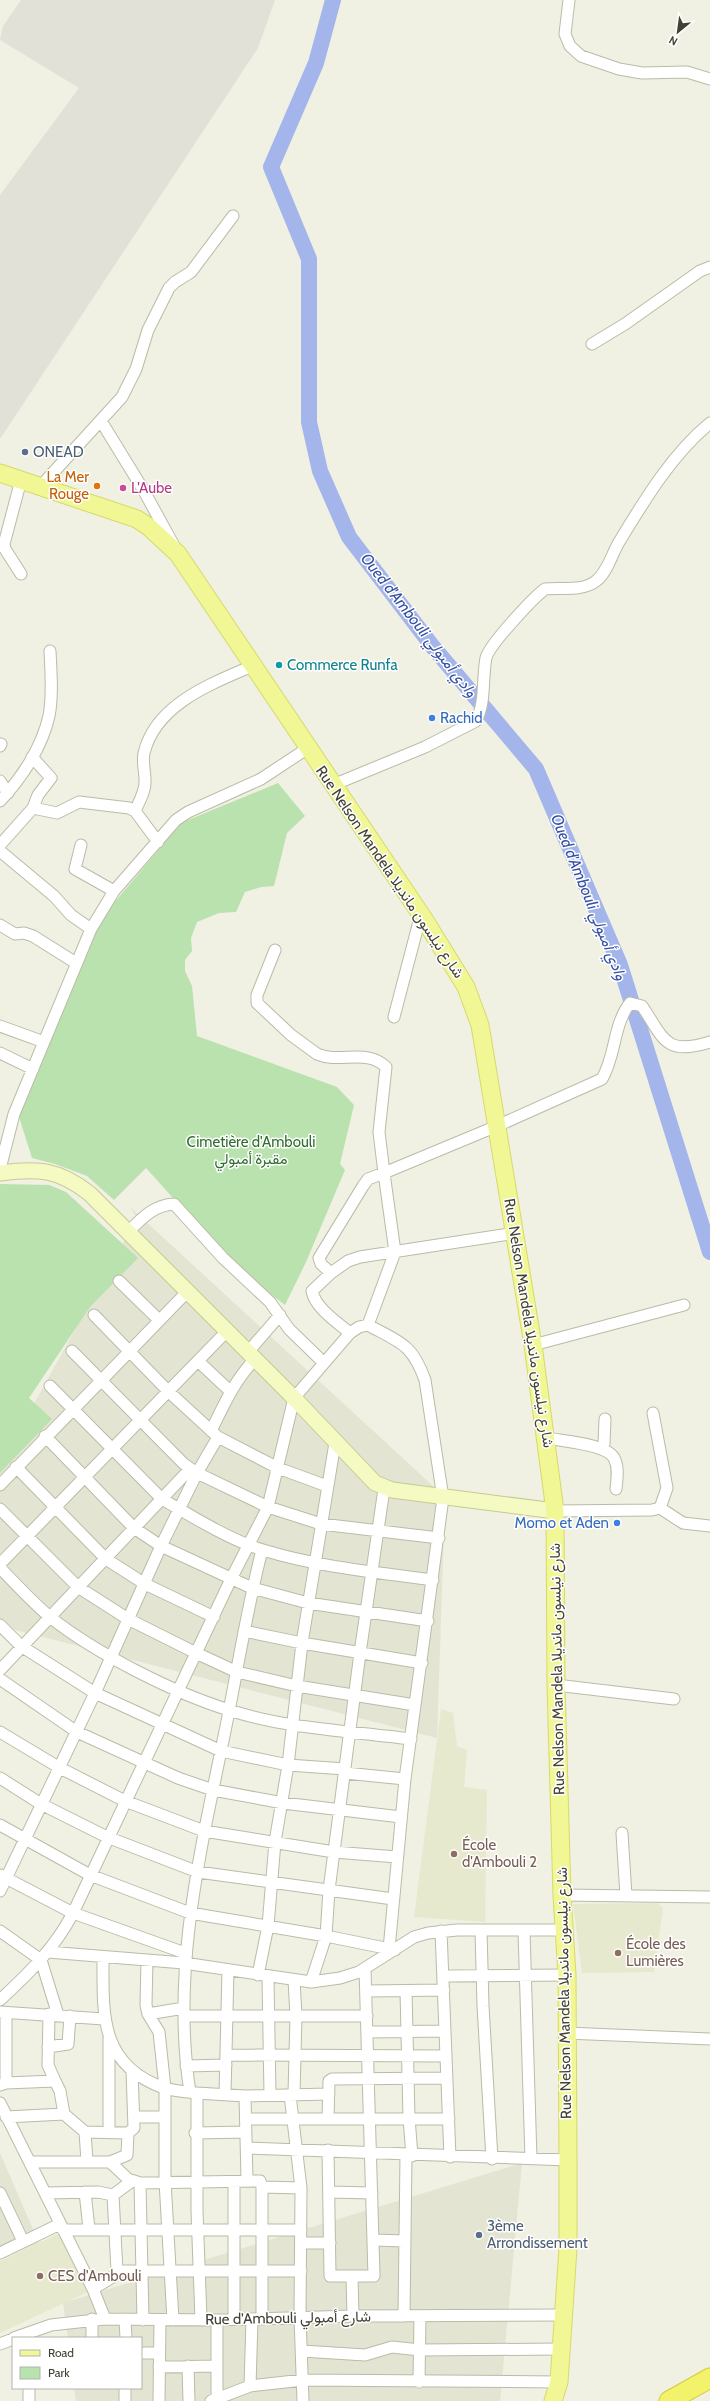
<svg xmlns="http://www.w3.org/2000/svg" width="710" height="2401" font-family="Cabin,Vazirmatn,sans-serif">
<rect width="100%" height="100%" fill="#f0f0e3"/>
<path fill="#e3e4d2" d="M 130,1207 L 445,1497 L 437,1738 L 0,1626 L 0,1465 L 137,1218 Z
M 0,2153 L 39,2243 L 0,2260 Z
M 522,2163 L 500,2401 L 76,2401 L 74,2388 L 141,2388 L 141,2338 L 68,2338 L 63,2303 Z"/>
<path fill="#e2e1d8" d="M 21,0 L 275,0 L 258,48 L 0,439 L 0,195 L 79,88 L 0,40 L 3,26 Z"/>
<path fill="#e7e9ce" d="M 441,1709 L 453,1713 L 457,1746 L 467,1750 L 464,1787 L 487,1790 L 485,1922 L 414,1917 Z
M 657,1903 L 663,1908 L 654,1972 L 582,1973 L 573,1904 Z
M 60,2233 L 88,2292 L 0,2333 L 0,2261 Z"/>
<path fill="#b9e2ae" d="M 278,783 L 305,816 L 287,833 L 274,886 L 261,887 L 245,892 L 236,912 L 219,913 L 197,922 L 191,938 L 192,951 L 185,960 L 185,971 L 192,986 L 197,1036 L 337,1087 L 354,1105 L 340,1164 L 345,1170 L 306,1262 L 285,1305 L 235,1267 L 146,1168 L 114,1200 L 87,1176 L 55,1164 L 32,1158 L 19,1117 L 103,916 L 181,823 Z
M 0,1184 L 49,1185 L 66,1192 L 138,1258 L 90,1307 L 29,1398 L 52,1419 L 0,1473 Z"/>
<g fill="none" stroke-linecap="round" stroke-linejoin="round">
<path stroke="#a3b5ea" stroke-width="16" d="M 333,0 L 316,63 L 271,167 L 309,259 L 309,422 L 320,471 L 349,537 L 433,647 L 536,769 L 620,965 L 710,1252"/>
<defs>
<path id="street" d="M 569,0 L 565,34 L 570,46 L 581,56 L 619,69 L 642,73 L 687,72 L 710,79
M 592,344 L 625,324 L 700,271 L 710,267
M 101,421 L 144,491 L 173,544
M 40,487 L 122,397 L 136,369 L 148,330 L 169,288 L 175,282 L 191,272 L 233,216
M 21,574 L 5,549 L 4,544 L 21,480
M 0,746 L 1,744
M 32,757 L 51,778 L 38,795 L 33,808
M 0,781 L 8,793
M 333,785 L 425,747 L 476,721 C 486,702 482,678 486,658 C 489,645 533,598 545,589 C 561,587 582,592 596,581 C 607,573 612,554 619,542 C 644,501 672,454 710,423
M 0,801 C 22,778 42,747 49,716 C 53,696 51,672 50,651
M 135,811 C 139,802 146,790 145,780 C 145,770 142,763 144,753 C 156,704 211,684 252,666
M 0,845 L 33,808 L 57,813 L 79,802 L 129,808 L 135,811 L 158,842
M 81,845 L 75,869 L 114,891
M 0,851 L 54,896 L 71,915 L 91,929
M 0,925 L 15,934 L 24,933 L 33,936 L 76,963
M 275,950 L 257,995 L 257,1003 L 291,1035 L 317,1054 C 340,1064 367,1048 386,1067 L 379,1132 L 384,1173 L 368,1179 L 363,1186 L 319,1258 L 321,1264 L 331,1273
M 394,1017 L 421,914
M 0,1026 L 44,1042
M 0,1053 L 33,1069
M 0,1169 L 14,1114 L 91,929 L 114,891 L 176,820 L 188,812 L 261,779 L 308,748
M 128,1232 C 142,1218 154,1205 174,1204 L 223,1258 L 270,1302 L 289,1329 L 323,1362
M 119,1281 L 159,1320
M 94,1315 L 169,1392 L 218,1437 L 278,1468 L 327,1486
M 368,1325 L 395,1252 L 384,1173 L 497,1126 L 602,1079 C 616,1055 613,1025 630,1003 L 642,1006 C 664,1039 665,1056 710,1042
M 350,1333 C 337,1322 315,1308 312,1291 L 331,1273 L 348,1261 L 360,1257 L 516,1233
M 533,1345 L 684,1305
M 72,1351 L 184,1464 L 197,1473 L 268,1507 L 321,1524 L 439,1538
M 248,1352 L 280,1315
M 199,1362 L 230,1391
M 50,1386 L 162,1499 C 191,1516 232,1541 263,1550 C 318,1567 376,1572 433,1580
M 211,1431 C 224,1404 235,1380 255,1359
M 45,1436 L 134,1528 L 161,1546 L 252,1588 L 308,1603 L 428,1621
M 547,1438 C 562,1441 607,1444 614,1458 C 619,1467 617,1479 616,1489
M 600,1447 L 604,1444 L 605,1419
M 16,1467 L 106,1559 L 145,1584 L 214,1617
M 0,1485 L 187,1292
M 660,1508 L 683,1523 L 710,1526
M 0,1509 L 78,1587 L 128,1619 L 196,1653 L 237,1672 L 297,1686 L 415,1705
M 555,1511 L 652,1510 L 660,1508 L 667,1488 L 653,1413
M 0,1564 L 227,1331
M 0,1568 C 16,1584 32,1602 50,1617 C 95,1653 174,1693 229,1710 C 287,1729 351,1731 411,1739
M 0,1625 L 21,1646 L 95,1693 L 221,1751 L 288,1765 L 345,1769
M 244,1631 L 302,1643 L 422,1663
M 0,1670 L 190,1469
M 0,1679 L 77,1732 L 178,1778 L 213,1790 L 283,1803 L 401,1817
M 556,1685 L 674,1699
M 0,1732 L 60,1768 L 125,1801 L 204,1831 L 334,1852 L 397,1857
M 345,1773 L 405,1779
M 0,1778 L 41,1804 L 107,1837 L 198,1872 L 393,1899
M 0,1825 L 90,1875 L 190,1913 L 326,1936 L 395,1950
M 622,1833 L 626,1896
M 0,1875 L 73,1913 L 185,1953
M 0,1891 L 95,1693 L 161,1546 L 197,1473 L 218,1437
M 562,1895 L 710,1897
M 481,1930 L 483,2006 L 492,2159
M 0,1931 L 41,1960 L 58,2015
M 441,1931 L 450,2157
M 524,1931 L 531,2159
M 48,1952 L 184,1963 L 311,1982 L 340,1978 L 359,1972 L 414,1937 L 428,1933 L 457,1930 L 563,1930
M 103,1957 C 103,2014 99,2065 164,2088 C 174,2091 186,2092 197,2093 L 197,2211 L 201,2319
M 147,1960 L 146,2005 L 148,2014 L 159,2032 L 165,2088 L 165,2181 L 173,2320
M 258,1975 L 268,1926 L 275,1842 L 288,1765 L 302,1643 L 335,1443
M 443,1976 L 567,1975
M 268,1977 L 270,2095
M 311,1982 L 326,1936 L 329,1890 L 360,1653 L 384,1489
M 367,1991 L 444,1990
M 406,1991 L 409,2118 L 412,2156
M 0,2000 C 29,1973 55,1948 73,1913 L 231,1579 L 268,1507 L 294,1398 L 350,1333 L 359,1327 L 368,1325 C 399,1342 412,1343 425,1380 L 443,1498 L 405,1779 L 389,1949
M 0,2012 L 104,2019
M 6,2014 L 6,2083
M 49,2014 L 48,2065 L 55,2081
M 148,2014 L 184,2008
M 184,2016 L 367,2016
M 367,2032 L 445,2031
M 566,2033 L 710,2039
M 48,2047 L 68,2044 L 70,2016
M 227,2055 L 446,2056
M 186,2066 L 226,2065
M 0,2085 L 6,2083 L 55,2081 L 60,2091 L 64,2114 L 85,2132 L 128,2133 L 134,2128 L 132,2071
M 190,2092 C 171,1972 200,1853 224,1736 C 237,1674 246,1612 262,1550
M 197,2093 L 245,2096 L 329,2094
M 225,2094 L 228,1970
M 294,2094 L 296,2016 L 294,1980
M 290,2095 L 301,2188 L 300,2317 L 303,2401
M 245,2096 L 247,2180
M 0,2103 L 93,2289 L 105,2319
M 6,2117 L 64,2114
M 134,2117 L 165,2117
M 246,2119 L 449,2119
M 328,2119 L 329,2081 L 332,2079 L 447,2078
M 85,2132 L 87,2161
M 109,2133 L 109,2038
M 195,2133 L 246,2132
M 247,2148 L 568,2160
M 328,2150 L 330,2276 L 374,2276 L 365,1969
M 30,2162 L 110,2162 L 128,2179 L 140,2183 L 260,2181 L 262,2187 L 262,2319
M 110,2162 L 127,2155 L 128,2133
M 234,2182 L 234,2319
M 140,2183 L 143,2320
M 262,2187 L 301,2188
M 85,2192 L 89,2229
M 329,2192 L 372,2193
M 0,2193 L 23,2241
M 45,2193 L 98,2192 L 113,2195 L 117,2271 L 114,2276 L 93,2289
M 113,2195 L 132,2181
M 63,2230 L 301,2230
M 374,2240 L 405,2241
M 301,2243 L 330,2243
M 0,2253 L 60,2224
M 117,2271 L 301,2271
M 352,2276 L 353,2316
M 404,2316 L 406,2155
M 92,2319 L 92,2338
M 125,2319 L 126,2338
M 217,2320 L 217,2401
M 14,2338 L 51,2325 L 105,2319 L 217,2320 L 353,2316 L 565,2315
M 0,2344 L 13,2339
M 302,2351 L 365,2355 L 392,2347 L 420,2350 L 562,2349
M 141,2353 L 159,2353
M 188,2366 L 189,2401
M 159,2367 L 217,2366
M 419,2382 L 420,2316
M 250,2386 L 252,2320
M 29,2388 L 29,2401
M 125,2388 L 125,2401
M 159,2401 L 160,2320
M 211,2401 L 250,2386 L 303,2380 L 559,2382"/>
<path id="secondary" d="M 0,1173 C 38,1168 59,1169 90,1194 L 294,1398 L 375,1483 L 392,1490 L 555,1511"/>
<path id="primary" d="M 0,473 L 137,519 L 149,527 L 178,554 L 424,919 L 466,987 L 480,1025 L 533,1345 L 555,1511 L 556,1685 L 562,1895 L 567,1975 L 568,2160 L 568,2248 L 559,2382 L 553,2401"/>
<path id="highway" d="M 669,2401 L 710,2378"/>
</defs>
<use href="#street" stroke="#bbbba7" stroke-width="13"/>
<use href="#secondary" stroke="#c6ca93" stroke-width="17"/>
<use href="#primary" stroke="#d6da68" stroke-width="19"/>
<use href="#highway" stroke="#d1cc3c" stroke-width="21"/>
<use href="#street" stroke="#fff" stroke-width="11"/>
<use href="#secondary" stroke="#f5fac3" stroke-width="15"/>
<use href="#primary" stroke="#f2f796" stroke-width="17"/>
<use href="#highway" stroke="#f3f36b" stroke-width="19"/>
</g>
<g fill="#5c6f8a" stroke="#fff" stroke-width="1.5">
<circle cx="25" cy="452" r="4"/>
<circle cx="479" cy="2235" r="4"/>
</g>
<circle fill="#e8710a" stroke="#fff" stroke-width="1.5" cx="97" cy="486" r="4"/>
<circle fill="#d1479c" stroke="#fff" stroke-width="1.5" cx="123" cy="488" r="4"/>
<circle fill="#0f9aa8" stroke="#fff" stroke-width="1.5" cx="279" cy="665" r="4"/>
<g fill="#3f7fe0" stroke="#fff" stroke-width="1.5">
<circle cx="432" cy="718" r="4"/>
<circle cx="617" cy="1523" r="4"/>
</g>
<g fill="#8d6e63" stroke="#fff" stroke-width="1.5">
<circle cx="454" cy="1854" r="4"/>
<circle cx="618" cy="1953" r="4"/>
<circle cx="40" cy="2276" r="4"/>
</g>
<g text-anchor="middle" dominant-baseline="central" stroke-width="3" stroke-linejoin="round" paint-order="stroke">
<g font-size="15" fill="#4e5e75" stroke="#fff" text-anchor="start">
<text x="33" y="452">ONEAD</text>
<text x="487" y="2226">3ème<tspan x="487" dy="17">Arrondissement</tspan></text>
</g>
<g font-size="15" fill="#c56008" stroke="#fff" text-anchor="end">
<text x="89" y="477">La Mer<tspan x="89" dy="17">Rouge</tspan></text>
</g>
<g font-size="15" fill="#b23c85" stroke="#fff" text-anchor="start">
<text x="131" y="488">L'Aube</text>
</g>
<g font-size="15" fill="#0d838f" stroke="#fff" text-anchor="start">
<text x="287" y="665">Commerce Runfa</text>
</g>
<g font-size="15" fill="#366cbe" stroke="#fff" text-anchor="start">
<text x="440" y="718">Rachid</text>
<text x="609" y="1523" text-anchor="end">Momo et Aden</text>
</g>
<g font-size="15" fill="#424134" stroke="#fff">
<text transform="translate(390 872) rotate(56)">Rue Nelson Mandela شارع نيلسون مانديلا</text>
<text transform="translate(529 1323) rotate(81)">Rue Nelson Mandela شارع نيلسون مانديلا</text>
<text transform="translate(557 1669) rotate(-91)">Rue Nelson Mandela شارع نيلسون مانديلا</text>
<text transform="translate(564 1993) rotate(-91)">Rue Nelson Mandela شارع نيلسون مانديلا</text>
<text transform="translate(288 2318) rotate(-1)">Rue d'Ambouli شارع أمبولي</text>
</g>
<g font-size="15" fill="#2f6e2c" stroke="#fff">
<text x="251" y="1142">Cimetière d'Ambouli<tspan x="251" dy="17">مقبرة أمبولي</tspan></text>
</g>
<g font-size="15" fill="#785e54" stroke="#fff" text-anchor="start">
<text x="462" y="1845">École<tspan x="462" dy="17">d'Ambouli 2</tspan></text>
<text x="626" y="1944">École des<tspan x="626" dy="17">Lumières</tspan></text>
<text x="48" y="2276">CES d'Ambouli</text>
</g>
<g font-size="16" font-style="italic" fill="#3651a5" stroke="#fff">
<text transform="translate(419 625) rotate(52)">Oued d'Ambouli وادي أمبولي</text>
<text transform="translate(589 897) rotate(68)">Oued d'Ambouli وادي أمبولي</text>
</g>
</g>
<rect x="12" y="2337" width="130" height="52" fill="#ffffff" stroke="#b3b3ae"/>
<rect x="20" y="2350" width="20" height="6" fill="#f2f796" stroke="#b3b3ae"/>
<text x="48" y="2357" font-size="12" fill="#424134">Road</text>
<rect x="20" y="2367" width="20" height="12" fill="#b9e2ae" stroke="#b3b3ae"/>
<text x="48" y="2377" font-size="12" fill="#424134">Park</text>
<g transform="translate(678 32) rotate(209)" stroke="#ffffff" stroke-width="3" paint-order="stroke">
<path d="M0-3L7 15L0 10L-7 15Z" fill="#424134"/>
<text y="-6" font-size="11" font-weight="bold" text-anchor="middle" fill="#424134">N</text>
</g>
</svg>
